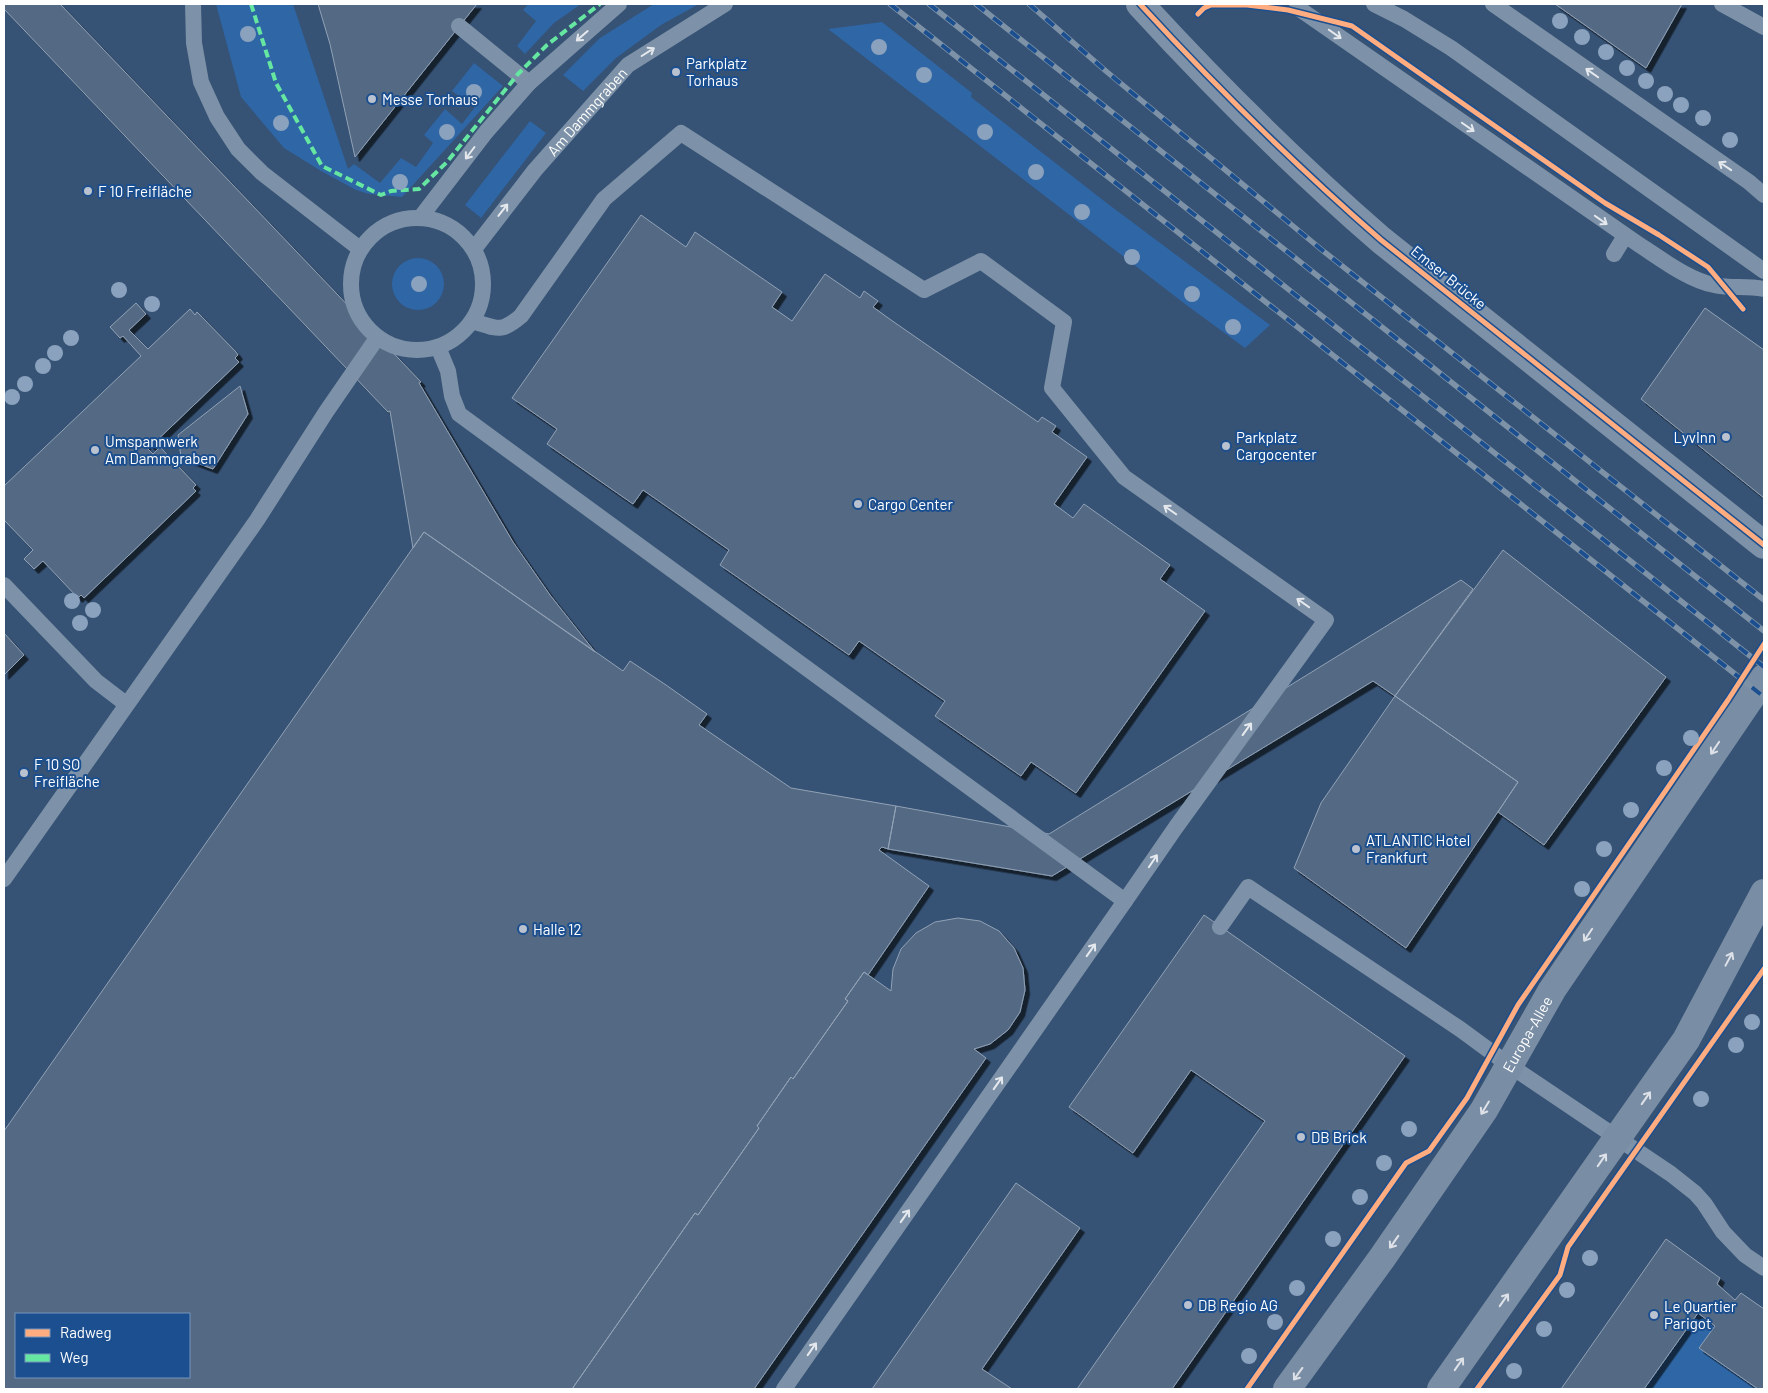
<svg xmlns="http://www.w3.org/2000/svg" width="1768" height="1393" font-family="Barlow,sans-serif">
<defs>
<filter id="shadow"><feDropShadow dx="4.5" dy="4.5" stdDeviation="0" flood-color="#0009"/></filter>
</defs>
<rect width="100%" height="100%" fill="#365274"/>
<path fill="#2f66a5" d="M 216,4 L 293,4 L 348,169 L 354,164 L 380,183 L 401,158 L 416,167 L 433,143 L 424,135 L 445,109 L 462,124 L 475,107 L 452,91 L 474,63 L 503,86 L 402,197 L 369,194 L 356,190 L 321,171 L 284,148 L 241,97 Z
M 528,4 L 581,4 L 554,23 L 525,54 L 517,46 L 536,21 L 523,10 Z
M 654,4 L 699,4 L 661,25 L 616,58 L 583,91 L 563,75 L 600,38 Z
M 882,22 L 972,93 L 971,97 L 1108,204 L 1270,325 L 1245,348 L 1185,304 L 828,29 Z
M 530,121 L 546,133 L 481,218 L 465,205 Z
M392 284a26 26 0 1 1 52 0a26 26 0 1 1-52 0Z
M 1698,1313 L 1715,1326 L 1700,1348 L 1758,1389 L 1644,1389 Z"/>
<path fill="#526984" stroke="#92a2b6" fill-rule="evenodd" filter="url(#shadow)" d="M 4,4 L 60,4 L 421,382 L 419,383 L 513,542 L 550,595 L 595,652 L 424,532 L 413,548 L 390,411 L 388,412 L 4,9 Z
M 318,4 L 477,4 L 355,157 L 330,44 Z
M 1555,4 L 1682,4 L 1646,68 Z
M 641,215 L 686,247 L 695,232 L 782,292 L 772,307 L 792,321 L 825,274 L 860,298 L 864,291 L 878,301 L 873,307 L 891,320 L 1038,422 L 1042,417 L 1056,426 L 1052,432 L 1087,457 L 1054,504 L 1073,518 L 1084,504 L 1170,565 L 1160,579 L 1205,611 L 1076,793 L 1031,762 L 1021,776 L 935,716 L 945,701 L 859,641 L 849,655 L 720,565 L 729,550 L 643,490 L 633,504 L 547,444 L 557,429 L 512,398 Z
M 136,303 L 146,314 L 129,330 L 148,349 L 190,309 L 195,315 L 197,312 L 200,315 L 236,352 L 238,355 L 235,358 L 239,362 L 151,446 L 148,443 L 145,446 L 153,454 L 160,447 L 196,485 L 193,488 L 196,491 L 84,598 L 81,595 L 78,598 L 43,561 L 34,569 L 24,559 L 33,550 L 4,520 L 4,486 L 141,356 L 123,336 L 120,338 L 110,327 Z
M 1705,308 L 1764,350 L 1764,498 L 1641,399 Z
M 240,386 L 248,414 L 213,469 L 181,457 L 178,435 Z
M 424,532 L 623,671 L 630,661 L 666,685 L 707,714 L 699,725 L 791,788 L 896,806 L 888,849 L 882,847 L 879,850 L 929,886 L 868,975 L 864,972 L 845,999 L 848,1001 L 793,1079 L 791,1077 L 757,1126 L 759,1128 L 698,1215 L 695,1213 L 572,1389 L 4,1389 L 4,1131 ZM 16,1314 L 189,1314 L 189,1377 L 16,1377 Z
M 1503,550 L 1666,677 L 1544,845 L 1498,812 L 1518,782 L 1395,696 Z
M 1461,580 L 1473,589 L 1395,696 L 1373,681 L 1052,876 L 888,849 L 896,806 L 1049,834 Z
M 4,633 L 24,655 L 4,675 Z
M 1395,696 L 1518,782 L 1406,948 L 1294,868 L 1321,803 Z
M 1204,915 L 1405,1056 L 1172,1389 L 1077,1389 L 1265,1121 L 1191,1070 L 1133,1153 L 1069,1107 Z
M 958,918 L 980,921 L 999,931 L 1014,948 L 1023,968 L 1025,990 L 1020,1012 L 1008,1030 L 990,1044 L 974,1049 L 986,1058 L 754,1389 L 572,1389 L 695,1213 L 698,1215 L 759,1128 L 757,1126 L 791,1077 L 793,1079 L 848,1001 L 845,999 L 864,972 L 891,991 L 893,969 L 901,949 L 916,933 L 935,922 Z
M 1016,1183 L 1080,1228 L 982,1369 L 1012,1389 L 872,1389 Z
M 1666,1239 L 1720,1278 L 1717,1284 L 1735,1300 L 1741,1293 L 1764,1309 L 1764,1389 L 1758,1389 L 1699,1348 L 1715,1326 L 1698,1313 L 1644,1389 L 1561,1389 Z"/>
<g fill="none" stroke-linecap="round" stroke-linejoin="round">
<g stroke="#7d92a8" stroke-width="16">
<path d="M 193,4 L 194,43 L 201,82 L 217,117 L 238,149 L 262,173 L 360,249"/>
<path d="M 1297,4 L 1301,10 L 1638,244 C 1660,258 1688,280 1714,285 C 1732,289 1745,285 1764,289"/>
<path d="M 1374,4 L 1404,19 L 1451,48 L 1764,271"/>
<path d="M 1493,4 L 1749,182 L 1764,195"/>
<path d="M 1722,4 L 1764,27"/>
<path d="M 459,26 L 529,83"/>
<circle cx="417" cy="284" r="66"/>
<path d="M 420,218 L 486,132 L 529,83 L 619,4"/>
<path id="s1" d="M 474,249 L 535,170 L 628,65 L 725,4"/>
<path d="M 1614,254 L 1625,236"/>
<path d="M 472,321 C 497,328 500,334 521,316 L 604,199 L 681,133 L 924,290 L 981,261 L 1064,322 L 1052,388 L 1124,477 L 1326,620 L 1176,827 L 1125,901"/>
<path d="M 438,347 L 448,371 L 452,396 L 459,414 L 1125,901 L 784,1389"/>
<path d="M 4,585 L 96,681 L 126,704"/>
<path d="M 4,879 L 257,520 L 326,412 L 377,338"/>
<path d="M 1220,927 L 1248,887 L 1460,1029 L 1509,1065 L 1671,1174 L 1695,1193 L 1704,1203 L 1723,1232 L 1745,1255 L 1764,1268"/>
</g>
<path stroke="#7d92a8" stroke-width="28" d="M 1140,4 C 1216,87 1296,166 1381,240 L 1764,545"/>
<g stroke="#798da4" stroke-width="28">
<path id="s2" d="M 1287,1389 L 1382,1258 L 1484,1110 L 1552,990 L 1764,678"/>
<path d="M 1441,1389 L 1686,1040 L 1764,893"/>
</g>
<defs>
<path id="rail" d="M 890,4 L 1764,697
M 929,4 L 1764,667
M 976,4 L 1764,631
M 1029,4 L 1107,72 L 1322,250 L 1764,600"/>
</defs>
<use href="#rail" stroke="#7e92a7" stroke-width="5.5"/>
<use href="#rail" stroke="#1b4f8f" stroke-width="4" stroke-dasharray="11" stroke-linecap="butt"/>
<path stroke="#66e7a1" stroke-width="4" stroke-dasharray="8 4" stroke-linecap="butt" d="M 251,4 L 276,83 L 322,166 L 381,195 L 391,191 L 419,189 L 447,162 L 518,74 L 547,45 L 600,4"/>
<defs>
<path id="cycleway" d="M 1140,4 C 1216,87 1296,166 1381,240 L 1764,545
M 1198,14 L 1204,8 L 1211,5 L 1247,5 L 1288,10 L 1352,26 L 1605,203 L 1659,235 L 1708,267 L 1743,309
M 1247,1389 L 1406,1163 L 1429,1151 L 1467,1098 L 1518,1005 L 1728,700 L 1764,644
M 1477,1389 L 1560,1275 L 1568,1247 L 1764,969"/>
</defs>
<use href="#cycleway" stroke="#1b4f8f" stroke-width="8"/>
<use href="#cycleway" stroke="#ffac80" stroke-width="5"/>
</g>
<g fill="#8aa2be">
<circle cx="1560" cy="21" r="8"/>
<circle cx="248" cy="34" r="8"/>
<circle cx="1582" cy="37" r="8"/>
<circle cx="879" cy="47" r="8"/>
<circle cx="1606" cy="52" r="8"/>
<circle cx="1627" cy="68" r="8"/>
<circle cx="924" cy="75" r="8"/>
<circle cx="1646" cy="81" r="8"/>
<circle cx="474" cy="92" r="8"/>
<circle cx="1665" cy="94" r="8"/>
<circle cx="1681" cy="105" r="8"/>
<circle cx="1703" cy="118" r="8"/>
<circle cx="281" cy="123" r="8"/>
<circle cx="447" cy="132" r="8"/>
<circle cx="985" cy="132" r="8"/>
<circle cx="1730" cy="140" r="8"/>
<circle cx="1036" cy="172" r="8"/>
<circle cx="400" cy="182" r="8"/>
<circle cx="1082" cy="212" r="8"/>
<circle cx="1132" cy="257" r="8"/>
<circle cx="419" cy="284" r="8"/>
<circle cx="119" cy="290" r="8"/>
<circle cx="1192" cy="294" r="8"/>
<circle cx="152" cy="304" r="8"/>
<circle cx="1233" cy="327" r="8"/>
<circle cx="71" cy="338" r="8"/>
<circle cx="55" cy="353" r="8"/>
<circle cx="43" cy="366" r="8"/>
<circle cx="25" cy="384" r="8"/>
<circle cx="12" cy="397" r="8"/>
<circle cx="72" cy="601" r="8"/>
<circle cx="93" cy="610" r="8"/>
<circle cx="80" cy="623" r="8"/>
<circle cx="1691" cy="738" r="8"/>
<circle cx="1664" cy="768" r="8"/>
<circle cx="1631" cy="810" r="8"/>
<circle cx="1604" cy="849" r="8"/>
<circle cx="1582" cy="889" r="8"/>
<circle cx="1752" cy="1022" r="8"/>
<circle cx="1736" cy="1045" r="8"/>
<circle cx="1701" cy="1099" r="8"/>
<circle cx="1409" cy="1129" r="8"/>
<circle cx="1384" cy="1163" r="8"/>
<circle cx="1360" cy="1197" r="8"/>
<circle cx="1333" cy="1239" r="8"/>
<circle cx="1590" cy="1258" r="8"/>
<circle cx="1297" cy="1288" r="8"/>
<circle cx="1567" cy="1290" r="8"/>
<circle cx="1275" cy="1322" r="8"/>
<circle cx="1544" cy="1329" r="8"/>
<circle cx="1249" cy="1356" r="8"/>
<circle cx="1514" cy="1371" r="8"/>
</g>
<defs><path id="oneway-shaft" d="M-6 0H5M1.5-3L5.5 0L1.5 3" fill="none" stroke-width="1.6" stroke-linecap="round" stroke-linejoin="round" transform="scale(1.25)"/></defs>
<g stroke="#e5e9ee">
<use href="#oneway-shaft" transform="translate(1335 34) rotate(35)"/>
<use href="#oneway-shaft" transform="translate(582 36) rotate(139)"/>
<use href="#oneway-shaft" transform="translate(648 52) rotate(-32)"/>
<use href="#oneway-shaft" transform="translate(1592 73) rotate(-145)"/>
<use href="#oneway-shaft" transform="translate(1468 127) rotate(35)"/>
<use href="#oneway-shaft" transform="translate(470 153) rotate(127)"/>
<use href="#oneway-shaft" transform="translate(1725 166) rotate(-146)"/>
<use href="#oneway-shaft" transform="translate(503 210) rotate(-52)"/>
<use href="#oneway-shaft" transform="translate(1601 220) rotate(35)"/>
<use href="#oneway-shaft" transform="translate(1170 510) rotate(-145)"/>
<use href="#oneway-shaft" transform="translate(1303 603) rotate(-145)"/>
<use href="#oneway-shaft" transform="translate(1247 729) rotate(-54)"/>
<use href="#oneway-shaft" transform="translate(1153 861) rotate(-56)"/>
<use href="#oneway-shaft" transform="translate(1091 950) rotate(-55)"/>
<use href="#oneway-shaft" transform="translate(998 1083) rotate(-55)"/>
<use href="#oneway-shaft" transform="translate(905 1216) rotate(-55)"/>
<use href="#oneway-shaft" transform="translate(812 1349) rotate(-55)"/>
</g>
<g stroke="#dee2e8">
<use href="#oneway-shaft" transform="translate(1715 748) rotate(124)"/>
<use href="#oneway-shaft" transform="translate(1588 935) rotate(124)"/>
<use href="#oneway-shaft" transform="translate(1729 959) rotate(-62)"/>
<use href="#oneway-shaft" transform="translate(1646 1098) rotate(-55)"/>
<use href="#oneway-shaft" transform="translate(1485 1108) rotate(121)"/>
<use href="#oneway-shaft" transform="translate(1602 1160) rotate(-55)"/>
<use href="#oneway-shaft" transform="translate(1394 1242) rotate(125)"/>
<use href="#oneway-shaft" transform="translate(1504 1300) rotate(-55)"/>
<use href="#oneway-shaft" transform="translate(1459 1364) rotate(-55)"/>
<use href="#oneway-shaft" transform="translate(1298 1374) rotate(126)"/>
</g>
<g fill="#b9c2ce" stroke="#1b4f8f" stroke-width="2">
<circle cx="676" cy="72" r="5"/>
<circle cx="372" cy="99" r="5"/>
<circle cx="88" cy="191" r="5"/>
<circle cx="1726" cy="437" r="5"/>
<circle cx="1226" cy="446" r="5"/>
<circle cx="95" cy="450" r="5"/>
<circle cx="858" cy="504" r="5"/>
<circle cx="24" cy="773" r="5"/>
<circle cx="1356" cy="849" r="5"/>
<circle cx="523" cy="929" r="5"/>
<circle cx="1301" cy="1137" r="5"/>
<circle cx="1188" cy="1305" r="5"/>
<circle cx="1654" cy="1315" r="5"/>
</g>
<g text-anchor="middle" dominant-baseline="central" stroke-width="4" stroke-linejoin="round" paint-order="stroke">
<g font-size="15" fill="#fff" stroke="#1b4f8f" text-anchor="start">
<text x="686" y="63">Parkplatz<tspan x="686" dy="17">Torhaus</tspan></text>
<text x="382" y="99">Messe Torhaus</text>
<text x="98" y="191">F 10 Freifläche</text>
<text x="1236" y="437">Parkplatz<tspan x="1236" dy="17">Cargocenter</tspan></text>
<text x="1716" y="437" text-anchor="end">LyvInn</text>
<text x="105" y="441">Umspannwerk<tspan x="105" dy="17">Am Dammgraben</tspan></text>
<text x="868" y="504">Cargo Center</text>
<text x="34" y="764">F 10 SO<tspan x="34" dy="17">Freifläche</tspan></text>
<text x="1366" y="840">ATLANTIC Hotel<tspan x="1366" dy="17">Frankfurt</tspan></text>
<text x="533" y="929">Halle 12</text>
<text x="1311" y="1137">DB Brick</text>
<text x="1198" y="1305">DB Regio AG</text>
<text x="1664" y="1306">Le Quartier<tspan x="1664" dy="17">Parigot</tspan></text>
</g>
<g font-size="15" fill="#fff" stroke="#1b4f8f">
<text stroke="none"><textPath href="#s1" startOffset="178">Am Dammgraben</textPath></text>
<text transform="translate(1449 277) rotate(39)">Emser Brücke</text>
<text stroke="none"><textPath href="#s2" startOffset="429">Europa-Allee</textPath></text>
</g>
</g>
<rect width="1768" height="1393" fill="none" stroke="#ffffff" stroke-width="10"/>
<rect x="15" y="1313" width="175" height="65" fill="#1b4f8f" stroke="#7695bc"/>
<rect x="25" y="1329" width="25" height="8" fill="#ffac80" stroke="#7695bc"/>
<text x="60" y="1338" font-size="15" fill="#ffffff">Radweg</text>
<rect x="25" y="1354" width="25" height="8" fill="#66e7a1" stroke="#7695bc"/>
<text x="60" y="1363" font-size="15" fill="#ffffff">Weg</text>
</svg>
